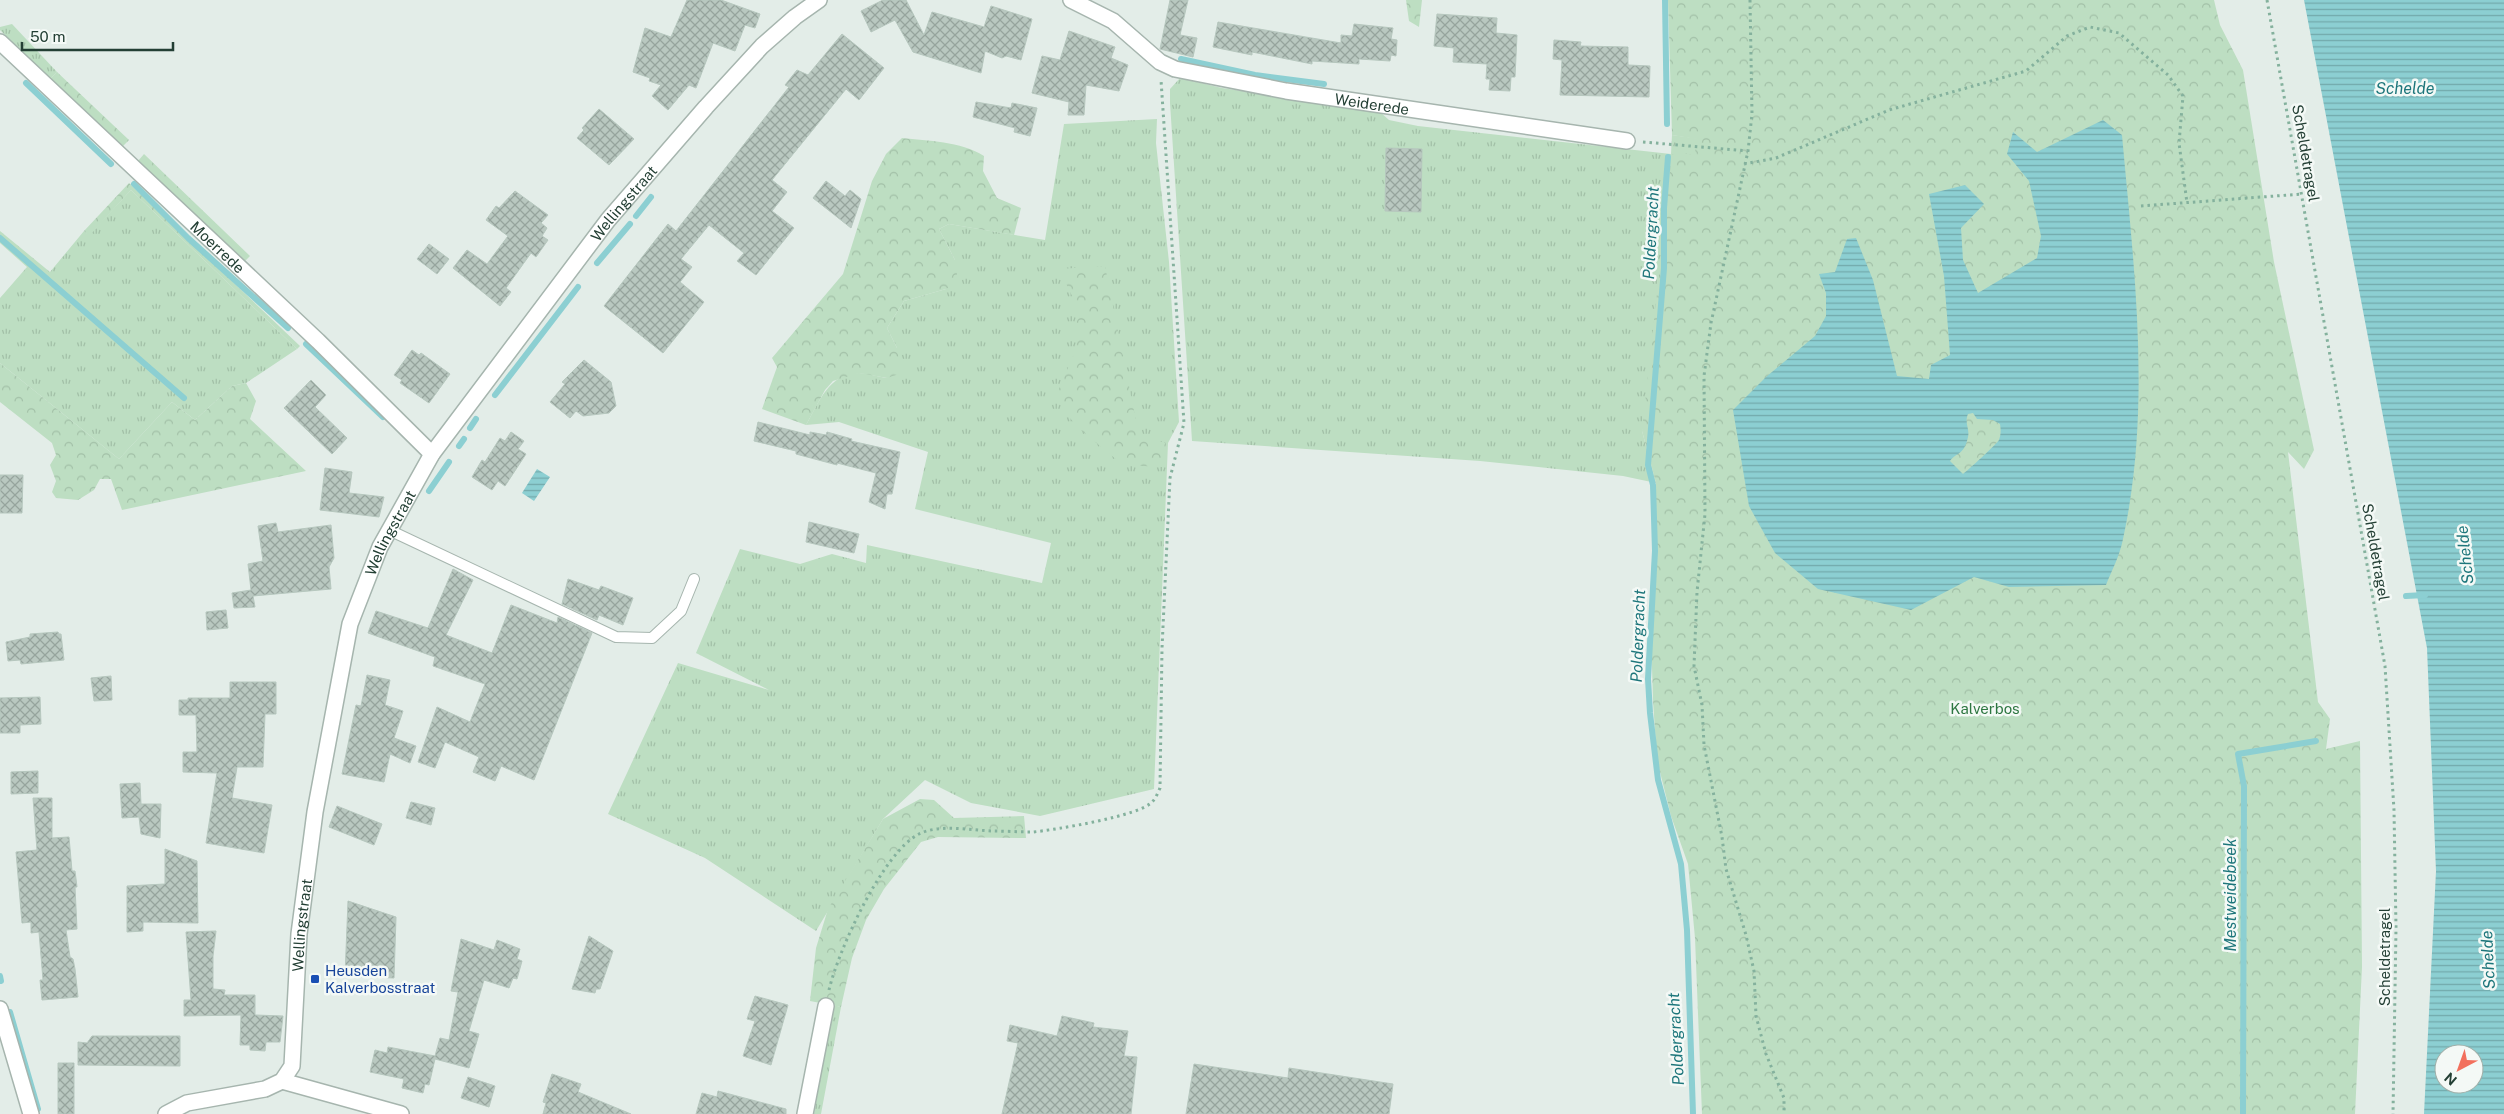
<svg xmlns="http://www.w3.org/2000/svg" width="2504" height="1114" font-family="'Public Sans',sans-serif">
<defs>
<pattern id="grass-tufts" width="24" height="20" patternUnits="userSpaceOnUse" patternTransform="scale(1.25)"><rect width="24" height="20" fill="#bddec2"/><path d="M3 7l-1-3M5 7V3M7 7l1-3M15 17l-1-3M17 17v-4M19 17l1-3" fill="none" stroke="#a2c0a7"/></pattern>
<pattern id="forest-crowns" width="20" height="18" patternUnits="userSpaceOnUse" patternTransform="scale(1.25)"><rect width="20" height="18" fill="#bddec2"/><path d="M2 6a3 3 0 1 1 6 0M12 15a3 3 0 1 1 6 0" fill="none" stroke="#a2c0a7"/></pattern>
<pattern id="water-rules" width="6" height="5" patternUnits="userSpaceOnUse" patternTransform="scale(1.25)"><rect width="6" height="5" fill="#8ccfd2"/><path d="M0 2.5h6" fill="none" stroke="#72a9ab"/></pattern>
<pattern id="building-cross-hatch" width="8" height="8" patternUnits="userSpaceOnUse" patternTransform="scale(1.25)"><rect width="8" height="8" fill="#b9c8c0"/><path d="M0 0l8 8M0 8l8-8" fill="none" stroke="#96a49d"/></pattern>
</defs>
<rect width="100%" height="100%" fill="#e3ede8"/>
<path fill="url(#grass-tufts)" d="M 12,24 L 57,72 L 50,79 L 0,30 L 0,27 Z
M 1180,78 L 1222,88 L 1380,112 L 1389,120 L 1418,126 L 1671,154 L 1672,135 L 1758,147 L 1642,431 L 1656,483 L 1623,476 L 1480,461 L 1192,441 L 1170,103 L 1170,89 Z
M 1157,119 L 1156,143 L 1169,262 L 1179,422 L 1168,443 L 1154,789 L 1040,816 L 971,803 L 925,780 L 883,819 L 816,931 L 705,858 L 608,814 L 678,663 L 769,690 L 696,653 L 740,549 L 800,564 L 832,554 L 866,563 L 867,545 L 1042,583 L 1051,543 L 915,509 L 928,452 L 839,422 L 806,425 C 819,402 829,373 859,373 C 868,373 878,377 887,378 L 897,348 L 887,328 L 904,301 L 946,289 L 955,260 L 939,229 L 949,224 L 1045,240 L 1064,124 Z
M 131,190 L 297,349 L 246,383 L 232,386 L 195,420 L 172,402 L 119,459 L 0,363 L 0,298 L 27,267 L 0,243 L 0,231 L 50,272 L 84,231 L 89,235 Z
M 833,1005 L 841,1007 L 821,1114 L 814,1114 Z"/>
<path fill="url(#forest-crowns)" d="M 1406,0 L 1422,0 L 1419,27 L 1409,21 Z
M 1668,0 L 2214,0 L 2220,25 L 2243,70 L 2274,262 L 2314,450 L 2304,469 L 2288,452 L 2318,702 L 2330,719 L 2326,749 L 2360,741 L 2362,967 L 2355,1114 L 1702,1114 L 1695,938 L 1688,864 L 1671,816 L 1657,760 L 1653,701 L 1650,600 L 1656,483 L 1642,431 L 1672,154 L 1695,154 L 1696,139 L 1672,135 Z
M 57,72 L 129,140 L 123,146 L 50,79 Z
M 902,138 C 928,141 960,141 984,156 L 983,171 L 997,198 L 1021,208 L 1014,235 L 949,224 L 939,229 L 955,260 L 958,282 L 946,289 L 904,301 L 887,328 L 897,348 L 902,373 L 887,378 L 859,373 L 833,381 L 825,390 L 806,425 L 762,409 L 777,367 L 772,358 L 843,274 L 872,181 L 886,154 Z
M 144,154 L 250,256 L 245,261 L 138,161 Z
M 129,183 L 300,346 L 297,349 L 131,190 L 89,236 L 84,231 Z
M 1105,266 L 1139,436 L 1166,443 L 1163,467 L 1123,465 L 1076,426 L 1061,406 L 1059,389 L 1076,349 L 1077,325 L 1076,304 L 1059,269 Z
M 0,363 L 119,459 L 172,402 L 195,420 L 232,386 L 246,383 L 256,401 L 250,419 L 306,471 L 122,510 L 111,479 L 100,479 L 94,490 L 78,500 L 56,498 L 52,492 L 56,481 L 50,465 L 56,455 L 52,443 L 0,402 Z
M 920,799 L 934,800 L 954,818 L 1024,816 L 1026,838 L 938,837 L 921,842 L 884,889 L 866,920 L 852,958 L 841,1007 L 810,1001 L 816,948 L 828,909 L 883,819 Z"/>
<path fill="url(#water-rules)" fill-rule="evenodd" d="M 2304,0 L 2504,0 L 2504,1114 L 2424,1114 L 2436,871 L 2427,648 ZM 2444,1054 L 2474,1054 L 2474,1084 L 2444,1084 Z
M 2103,120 L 2122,135 C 2134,269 2152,406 2123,539 C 2120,555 2112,570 2106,585 L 2009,587 L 1974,577 L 1911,610 L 1818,589 L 1775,553 L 1749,506 L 1733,410 L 1766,377 L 1815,336 L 1826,316 L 1826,293 L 1819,274 L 1835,272 L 1847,239 L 1856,238 L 1873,280 L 1897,376 L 1929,379 L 1931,365 L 1950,355 L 1944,276 L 1929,194 L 1965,185 L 1984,204 L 1961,228 L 1963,260 L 1978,293 L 2037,258 L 2041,236 L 2029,181 L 2007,154 L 2013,132 L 2037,152 ZM 1973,413 L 1977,419 L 1993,420 L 2000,424 C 2001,430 2001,434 1999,440 C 1998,443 1966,472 1963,474 L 1950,461 C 1956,452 1964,456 1968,437 C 1970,429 1964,423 1968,414 Z
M 537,469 L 550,477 L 534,501 L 522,493 Z"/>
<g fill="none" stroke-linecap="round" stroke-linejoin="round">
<path stroke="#8ccfd2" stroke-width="6" d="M 1665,0 L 1667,124
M 1181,59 L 1255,75 L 1324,84
M 26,83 L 111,164
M 1668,157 L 1664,208 L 1664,268 L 1648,465 L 1653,485 L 1655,551 L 1648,679 L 1650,713 L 1658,780 L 1681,864 L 1687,930 L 1693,1114
M 134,184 L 188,238 L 288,328
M 636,216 L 651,197
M 0,238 L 184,398
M 597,263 L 630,224
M 306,344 L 383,417
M 495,395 L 578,287
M 470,428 L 476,419
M 459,446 L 464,439
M 429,491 L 449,462
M 2406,596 L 2425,595
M 0,976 L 1,981
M 10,1012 L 38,1109
M 2243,1114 L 2244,786 L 2238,754 L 2316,741"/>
</g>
<path fill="url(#building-cross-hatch)" stroke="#b6c7be" d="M 687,0 L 721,0 L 760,14 L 755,28 L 745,25 L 735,51 L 713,43 L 696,88 L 689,85 L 668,110 L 652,96 L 661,85 L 649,81 L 650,78 L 633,72 L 645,28 L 671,37 Z
M 883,0 L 906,0 L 924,35 L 932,12 L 984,27 L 991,6 L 1032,19 L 1021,60 L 1006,56 L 1002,58 L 985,51 L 981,73 L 913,52 L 895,20 L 871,32 L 861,11 Z
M 1170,0 L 1188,0 L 1180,35 L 1197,38 L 1193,57 L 1160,49 Z
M 1437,14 L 1497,18 L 1496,33 L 1517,35 L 1515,77 L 1511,77 L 1510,91 L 1489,90 L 1490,79 L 1486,79 L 1487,64 L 1453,62 L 1454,48 L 1434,46 Z
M 1218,22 L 1341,43 L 1341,35 L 1352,36 L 1354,24 L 1393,28 L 1391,39 L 1397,40 L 1396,56 L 1391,55 L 1390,61 L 1359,59 L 1359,64 L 1312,61 L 1312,64 L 1252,52 L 1252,55 L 1213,47 Z
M 1069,31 L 1115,47 L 1111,58 L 1128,65 L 1119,91 L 1086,85 L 1084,115 L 1068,115 L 1069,102 L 1032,93 L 1042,56 L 1060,60 Z
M 842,34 L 884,68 L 859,100 L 846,89 L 772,180 L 787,192 L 772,211 L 794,228 L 756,275 L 737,261 L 744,253 L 709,225 L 681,259 L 692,267 L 680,282 L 704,302 L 663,353 L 604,306 L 668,224 L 676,231 L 789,87 L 785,85 L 797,70 L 808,75 Z
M 1554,40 L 1581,42 L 1580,46 L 1628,47 L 1628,65 L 1650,66 L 1649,97 L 1560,95 L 1562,60 L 1553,59 Z
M 976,102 L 1011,108 L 1012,103 L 1037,108 L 1030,136 L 1014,132 L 1015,128 L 973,117 Z
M 599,109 L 634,139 L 609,165 L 577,138 L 584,130 L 582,128 Z
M 1386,148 L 1422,149 L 1421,212 L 1385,211 Z
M 826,181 L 845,196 L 850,190 L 861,199 L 851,228 L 813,198 Z
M 515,191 L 548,215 L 541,223 L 547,228 L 542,236 L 548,240 L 536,257 L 531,253 L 506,288 L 511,292 L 500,306 L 453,268 L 467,250 L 487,264 L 508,236 L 486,220 L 496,206 L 499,208 Z
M 429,244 L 449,259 L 437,274 L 417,259 Z
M 412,350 L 419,355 L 421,353 L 450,374 L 429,403 L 400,383 L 402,380 L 394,375 Z
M 584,360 L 611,382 L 616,406 L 609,413 L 583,416 L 576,411 L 570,418 L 550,402 L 565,384 L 562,382 Z
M 311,380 L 326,395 L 315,407 L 347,438 L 332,454 L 284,408 Z
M 758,422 L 810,435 L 810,432 L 826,435 L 827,432 L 852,439 L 851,441 L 900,452 L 892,494 L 887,494 L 885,509 L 869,502 L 876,473 L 837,463 L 837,465 L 796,454 L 796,451 L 754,441 Z
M 511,432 L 524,441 L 518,449 L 526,454 L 505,486 L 498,481 L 492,490 L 472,477 L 482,460 L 485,462 L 500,438 L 505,441 Z
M 325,468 L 352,472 L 349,493 L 384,497 L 379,517 L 320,510 Z
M 0,475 L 23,475 L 22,513 L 0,513 Z
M 809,522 L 859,534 L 854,553 L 806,542 Z
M 276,523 L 278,532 L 331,525 L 334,558 L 329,567 L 331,589 L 253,596 L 255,607 L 234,608 L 232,593 L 251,590 L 248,564 L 263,561 L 258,526 Z
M 453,569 L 473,580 L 446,635 L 492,653 L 511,605 L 557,623 L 558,617 L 592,633 L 534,780 L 501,766 L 495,781 L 473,772 L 479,757 L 445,742 L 435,768 L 418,762 L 437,707 L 470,722 L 485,684 L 433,666 L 435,657 L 368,633 L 376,611 L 428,628 Z
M 568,579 L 599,590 L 601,586 L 633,598 L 623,625 L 599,615 L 597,620 L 562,604 Z
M 226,610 L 228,628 L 207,630 L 206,612 Z
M 58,632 L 59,634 L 61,634 L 64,660 L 21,664 L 20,660 L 8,661 L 6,642 L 30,637 L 30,634 Z
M 367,675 L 390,680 L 385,705 L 403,711 L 394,738 L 416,746 L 410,763 L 390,754 L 384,782 L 342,774 L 356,705 L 361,706 Z
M 111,676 L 112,700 L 94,701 L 91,678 Z
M 230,682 L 276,682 L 276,714 L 265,714 L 263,767 L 237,767 L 232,798 L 272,805 L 264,853 L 206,843 L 217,773 L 183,772 L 183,752 L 197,752 L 196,715 L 179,715 L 179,700 L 188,700 L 188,698 L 230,698 Z
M 40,697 L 41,724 L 20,725 L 20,733 L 0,733 L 0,698 Z
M 38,771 L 38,793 L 11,794 L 11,772 Z
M 140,783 L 141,804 L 161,804 L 160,838 L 141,834 L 139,817 L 122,818 L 120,784 Z
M 33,798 L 52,798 L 52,838 L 69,837 L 72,871 L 75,871 L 77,887 L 75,887 L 77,929 L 66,930 L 70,957 L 73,959 L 75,969 L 78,997 L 42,1000 L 40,980 L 43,980 L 39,932 L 31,933 L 31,922 L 22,923 L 16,852 L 37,850 Z
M 411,802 L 435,808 L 431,825 L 406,818 Z
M 337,806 L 382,824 L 374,845 L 329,827 Z
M 165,849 L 197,861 L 198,923 L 143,922 L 143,931 L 127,932 L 127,886 L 165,884 Z
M 348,901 L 396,917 L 394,978 L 345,976 Z
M 216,931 L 213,956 L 213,989 L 225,990 L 224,995 L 255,995 L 255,1015 L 283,1016 L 280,1042 L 266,1042 L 265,1051 L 250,1050 L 250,1045 L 240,1045 L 241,1015 L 184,1016 L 184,1000 L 191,1000 L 186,932 Z
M 589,936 L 613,951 L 600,989 L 596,989 L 595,993 L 572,989 Z
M 461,939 L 494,950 L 497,940 L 520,949 L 517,959 L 522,961 L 517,979 L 513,978 L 509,988 L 484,980 L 469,1031 L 479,1034 L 469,1068 L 435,1059 L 429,1085 L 425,1084 L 423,1093 L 402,1088 L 404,1079 L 370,1072 L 375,1050 L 387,1053 L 388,1047 L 435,1056 L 440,1038 L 449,1040 L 458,992 L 451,991 Z
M 755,996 L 788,1005 L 771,1065 L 743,1056 L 755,1021 L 747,1019 Z
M 1062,1016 L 1094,1023 L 1093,1027 L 1128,1031 L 1124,1056 L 1137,1057 L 1131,1114 L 1002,1114 L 1018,1043 L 1007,1041 L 1010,1025 L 1057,1036 Z
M 92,1036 L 180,1036 L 180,1066 L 78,1065 L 78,1042 L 87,1043 Z
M 58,1063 L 74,1063 L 74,1114 L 58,1114 Z
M 1194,1064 L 1288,1078 L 1289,1068 L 1393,1084 L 1389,1114 L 1186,1114 Z
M 552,1074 L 581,1084 L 578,1092 L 631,1114 L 543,1114 L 546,1103 L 543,1102 Z
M 468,1077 L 495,1086 L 489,1107 L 461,1098 Z
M 718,1091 L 786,1109 L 786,1114 L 696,1114 L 702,1093 L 717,1097 Z"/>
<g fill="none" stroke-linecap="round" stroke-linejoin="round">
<defs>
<path id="service" d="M 389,530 L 616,637 L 652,638 L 681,611 L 694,579"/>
<g id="minor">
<path id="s1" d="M 1071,0 L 1113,21 L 1160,62 L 1175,69 L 1286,91 L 1627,141"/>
<path id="s2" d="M 0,42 L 318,341 L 432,454"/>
<path d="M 0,1009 L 31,1114"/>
<path d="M 282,1081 L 401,1114"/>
<path id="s3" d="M 166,1114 L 187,1103 L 265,1089 L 282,1081 L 292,1066 L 299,934 L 315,812 L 350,624 L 380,547 L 432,454 L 608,220 L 706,107 L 762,46 L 795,17 L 819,0"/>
<path d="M 805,1114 L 826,1006"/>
</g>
</defs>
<use href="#service" stroke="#a6b5ae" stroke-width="12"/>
<use href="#minor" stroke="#a6b5ae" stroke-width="18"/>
<path stroke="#84b19d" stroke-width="3" stroke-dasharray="2.5 4" stroke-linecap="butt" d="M 1750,0 L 1752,114 L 1748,151 L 1711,323 L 1704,376 L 1705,514 L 1697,592 L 1694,666 L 1702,705 L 1704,745 L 1722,837 L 1726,869 L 1746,935 L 1754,971 L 1756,1016 L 1766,1054 L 1784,1098 L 1784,1114
M 2267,0 L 2385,666 L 2394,810 L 2396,928 L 2393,1114
M 1643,142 L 1748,151
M 1744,164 L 1776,158 L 1889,110 L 2026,71 L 2067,36 L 2090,27 L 2119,33 L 2168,75 L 2183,96 L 2179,143 L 2187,203
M 2141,206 L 2302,194
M 829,990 C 838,951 883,852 919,834 C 938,824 970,830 991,831 C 1004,831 1019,832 1033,832 C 1053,830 1142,816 1153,801 C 1156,798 1158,792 1160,788 L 1162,648 L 1170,478 L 1184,423 L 1161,80"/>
<use href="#service" stroke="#fff" stroke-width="10"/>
<use href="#minor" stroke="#fff" stroke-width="15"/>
</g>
<rect fill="#1a4fb4" stroke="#f4f9f6" stroke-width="2" x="310" y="974" width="10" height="10" rx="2.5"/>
<g text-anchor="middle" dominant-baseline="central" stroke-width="5" stroke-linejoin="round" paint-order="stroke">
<g font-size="15" fill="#233f34" stroke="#f4f9f6">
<text stroke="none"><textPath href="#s1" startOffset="326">Weiderede</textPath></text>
<text transform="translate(2306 153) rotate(80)">Scheldetragel</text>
<text stroke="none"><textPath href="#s3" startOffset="1091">Wellingstraat</textPath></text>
<text stroke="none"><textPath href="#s2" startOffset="299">Moerrede</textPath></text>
<text stroke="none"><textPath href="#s3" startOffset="686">Wellingstraat</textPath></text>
<text transform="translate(2376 552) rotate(80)">Scheldetragel</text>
<text stroke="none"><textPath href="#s3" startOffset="281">Wellingstraat</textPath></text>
<text transform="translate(2384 957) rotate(-90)">Scheldetragel</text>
</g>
<g font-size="15" fill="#2d7641" stroke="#f4f9f6">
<text x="1985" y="708">Kalverbos</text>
</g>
<g font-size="15" fill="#164399" stroke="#f4f9f6" text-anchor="start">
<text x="325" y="970">Heusden<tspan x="325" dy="17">Kalverbosstraat</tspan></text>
</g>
<g font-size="16" font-style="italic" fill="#1d767b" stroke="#f4f9f6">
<text x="2405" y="88">Schelde</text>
<text transform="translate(1651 233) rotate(-87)">Poldergracht</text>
<text transform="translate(2465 555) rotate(-96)">Schelde</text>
<text transform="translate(1638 636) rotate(-88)">Poldergracht</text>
<text transform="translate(2230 895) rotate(-90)">Mestweidebeek</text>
<text transform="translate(2488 960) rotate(-93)">Schelde</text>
<text transform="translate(1676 1039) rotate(-93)">Poldergracht</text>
</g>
</g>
<g transform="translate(2459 1069) rotate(221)"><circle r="24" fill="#f4f9f6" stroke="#a0afa8"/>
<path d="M0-4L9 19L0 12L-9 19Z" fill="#f2705d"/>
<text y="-8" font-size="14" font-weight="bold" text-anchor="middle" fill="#233f34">N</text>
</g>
<path d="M22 42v8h151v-8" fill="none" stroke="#233f34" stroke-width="2.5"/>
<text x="30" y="42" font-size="15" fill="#233f34" stroke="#f4f9f6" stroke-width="4" paint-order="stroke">50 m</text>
</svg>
